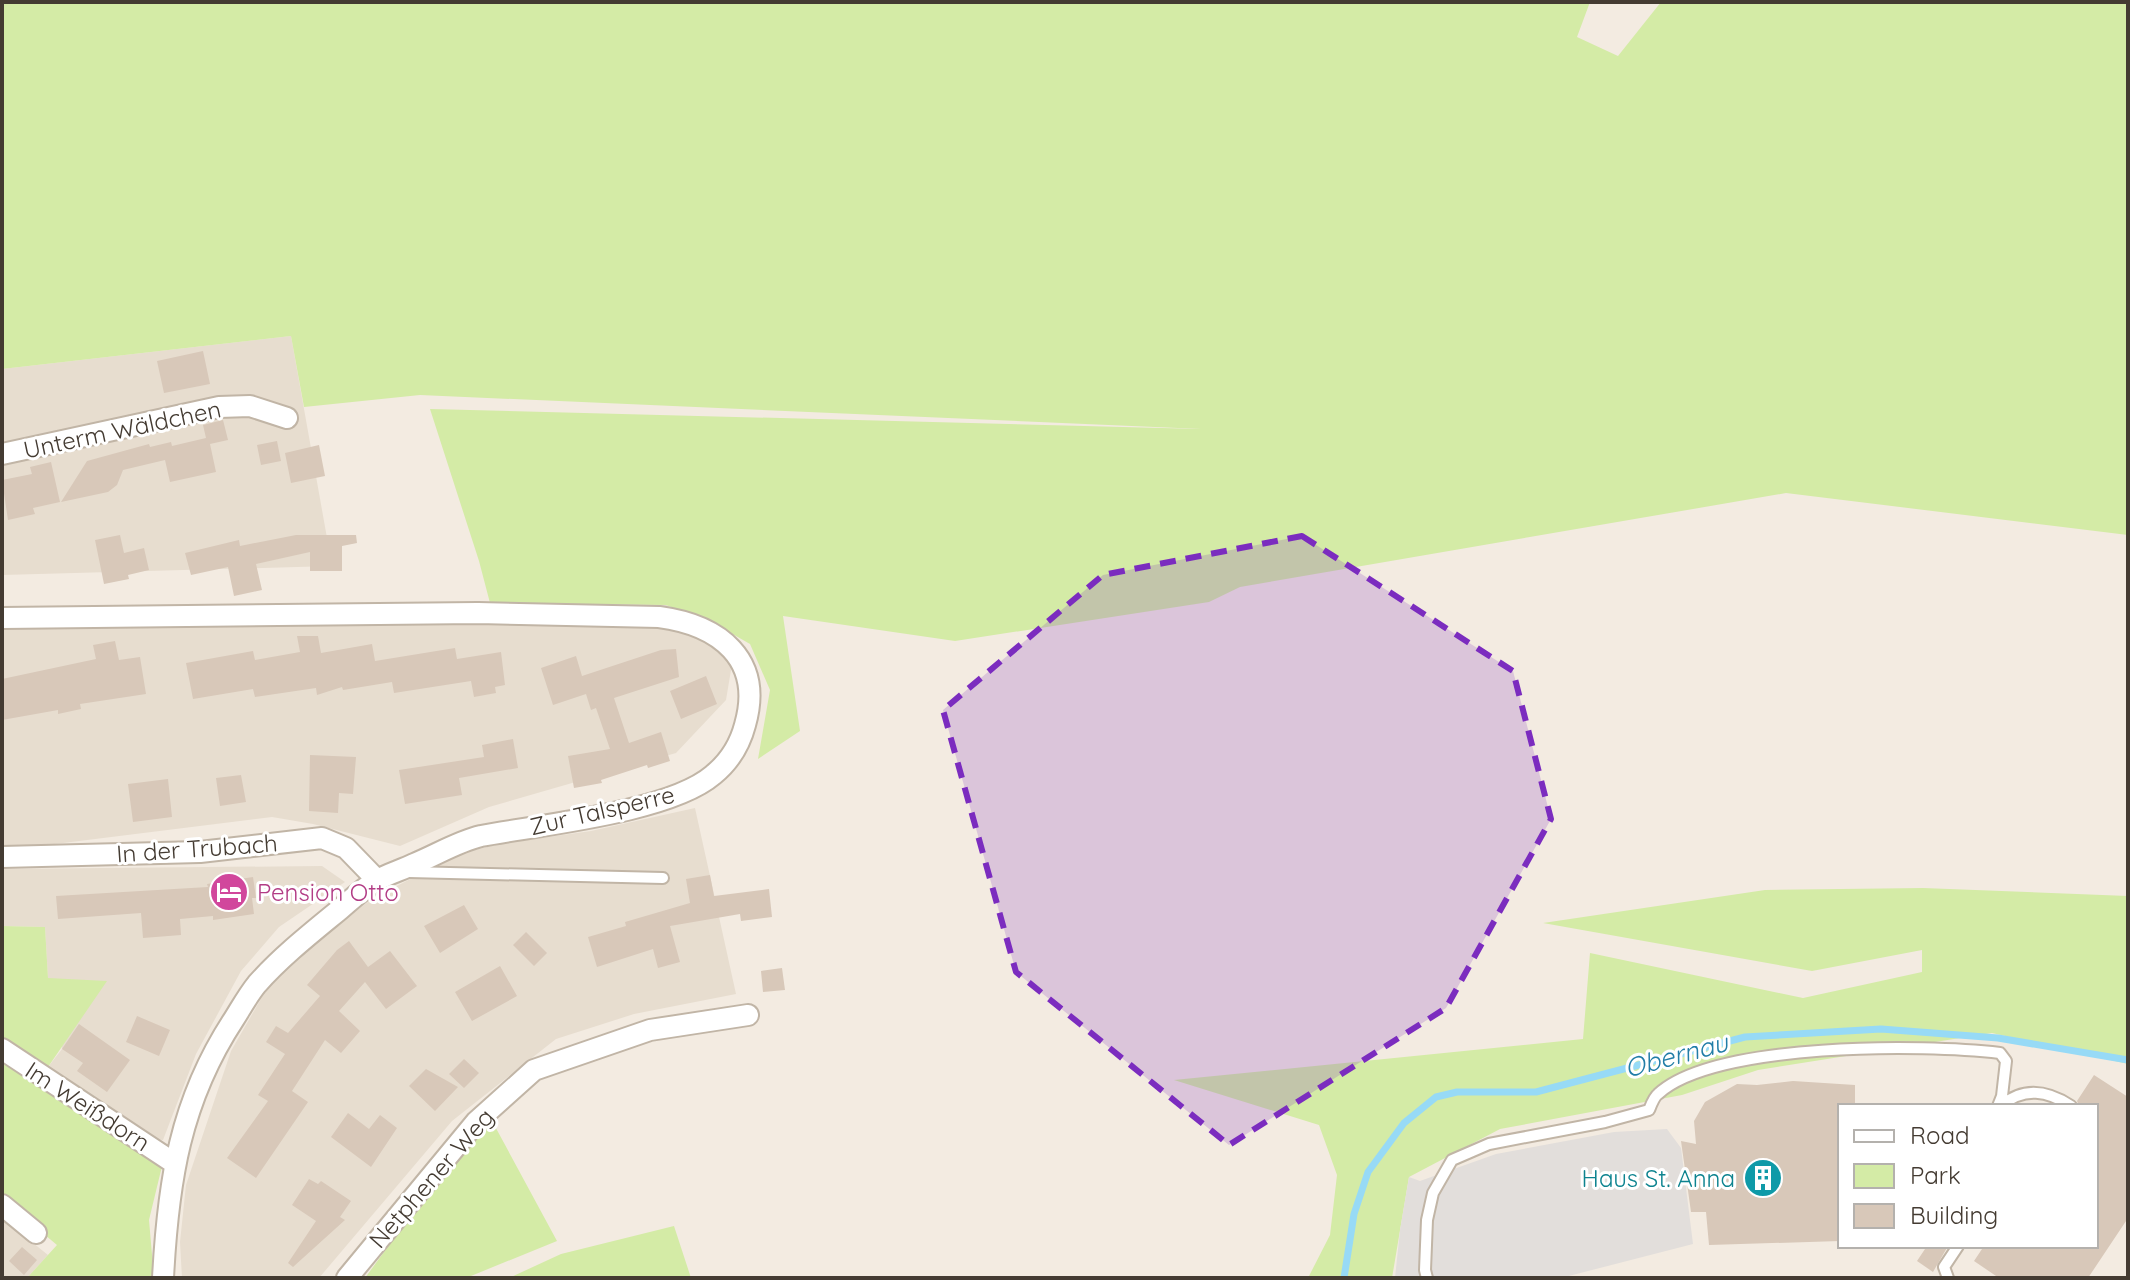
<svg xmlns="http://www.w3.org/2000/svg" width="2130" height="1280" font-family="Quicksand,sans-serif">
<rect width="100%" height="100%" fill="#f3ebe1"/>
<path fill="#e7ddcf" d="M 291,336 L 332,566 L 2,575 L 2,369 Z
M 392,603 L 666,605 L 715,624 L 733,658 L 726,700 L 676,753 L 489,807 L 400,846 L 313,824 L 272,817 L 55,844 L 2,846 L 2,613 Z
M 695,808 L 736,994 L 634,1014 L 556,1039 L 452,1121 L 319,1278 L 182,1278 L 180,1242 L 186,1185 L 231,1051 L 266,990 L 307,947 L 372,899 L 458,854 L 500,844 L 591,831 Z
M 322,866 L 345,882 L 279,927 L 241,971 L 196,1054 L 163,1140 L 154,1139 L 48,1067 L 62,1049 L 48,978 L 45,927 L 2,926 L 2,869 Z
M 2,1218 L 48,1255 L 27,1278 L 2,1278 Z"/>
<path fill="#d4eba6" d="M 2,2 L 1590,2 L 1577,37 L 1618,56 L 1661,2 L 2128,2 L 2128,535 L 1786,493 L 1240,587 L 1209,602 L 955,641 L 783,616 L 800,731 L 758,759 L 770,690 L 750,644 L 715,624 L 666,605 L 490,603 L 479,561 L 430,409 L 1201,429 L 420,395 L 304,407 L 291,336 L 2,369 Z
M 1923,888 L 2128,896 L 2128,1064 L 1992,1033 L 1758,1070 L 1682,1095 L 1500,1129 L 1409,1177 L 1392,1278 L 1308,1278 L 1330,1235 L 1337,1175 L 1319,1125 L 1174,1080 L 1583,1039 L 1590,953 L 1803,998 L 1922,972 L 1922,950 L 1812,971 L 1543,923 L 1765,890 Z
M 2,926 L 45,927 L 48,978 L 107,981 L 48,1067 L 2,1038 Z
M 2,1058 L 163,1162 L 149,1220 L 154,1278 L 27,1278 L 57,1245 L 2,1199 Z
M 491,1119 L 557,1241 L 466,1278 L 365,1278 L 422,1200 Z
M 674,1226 L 691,1278 L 509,1278 L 561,1254 Z"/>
<path fill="#e2dedb" d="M 1667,1129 L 1681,1148 L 1693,1244 L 1561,1278 L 1395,1278 L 1400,1230 L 1409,1177 L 1420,1181 L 1496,1154 L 1614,1132 Z"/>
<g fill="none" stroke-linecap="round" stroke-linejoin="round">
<path stroke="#97daf6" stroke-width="7" d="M 1344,1278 L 1354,1214 L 1368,1172 L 1404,1123 L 1436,1097 L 1457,1092 L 1536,1092 L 1745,1037 L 1881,1029 L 1998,1038 L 2128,1060"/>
</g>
<path fill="#d8c8b9" d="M 203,351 L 210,384 L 164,393 L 157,361 Z
M 223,420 L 228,440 L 210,444 L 216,472 L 170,482 L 165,460 L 123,470 L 117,485 L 108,492 L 61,502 L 87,461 L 149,444 L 150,447 L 171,442 L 172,446 L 206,438 L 203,425 Z
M 277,441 L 281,461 L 261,465 L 257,445 Z
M 319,445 L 325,476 L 291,483 L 285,453 Z
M 51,462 L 60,502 L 33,508 L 35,514 L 8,520 L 2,480 L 32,474 L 30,467 Z
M 120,535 L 124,553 L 144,548 L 149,570 L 128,575 L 129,579 L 104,584 L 95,540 Z
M 296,535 L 356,535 L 357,543 L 342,546 L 342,571 L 310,571 L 310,552 L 256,564 L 262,590 L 234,596 L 228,567 L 191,575 L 185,553 L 239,540 L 240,546 Z
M 297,636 L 318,636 L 321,653 L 372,644 L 375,661 L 455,648 L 457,659 L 501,652 L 505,685 L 495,687 L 496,693 L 474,697 L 471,681 L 394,693 L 392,682 L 343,690 L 342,687 L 317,695 L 316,688 L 255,697 L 253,689 L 193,699 L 186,663 L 253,651 L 255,660 L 300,652 Z
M 115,641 L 119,660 L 140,657 L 146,694 L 80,704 L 81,709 L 58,714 L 58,710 L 2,720 L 2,679 L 96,659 L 93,645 Z
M 676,649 L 679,677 L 614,698 L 629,743 L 661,732 L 670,761 L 648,768 L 647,765 L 601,780 L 602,783 L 574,788 L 568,756 L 610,749 L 596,708 L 591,710 L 586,694 L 553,705 L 541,668 L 576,656 L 582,676 L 661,650 Z
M 706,676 L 717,704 L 681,719 L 670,691 Z
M 513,739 L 518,768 L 459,778 L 462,795 L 405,804 L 399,770 L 484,757 L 482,745 Z
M 310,755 L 356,757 L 353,794 L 339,793 L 338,813 L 309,811 Z
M 241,775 L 246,802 L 220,806 L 216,778 Z
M 168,779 L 172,817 L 133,822 L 128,784 Z
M 710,875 L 714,896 L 769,889 L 772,917 L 741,921 L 740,914 L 670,926 L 680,962 L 658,968 L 653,949 L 597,967 L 588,937 L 626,926 L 625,922 L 690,903 L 686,879 Z
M 253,877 L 256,898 L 252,898 L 254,914 L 213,920 L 213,916 L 180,919 L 181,935 L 143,938 L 141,913 L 58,919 L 56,896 L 208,887 L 207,884 Z
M 464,905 L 478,929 L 440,953 L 424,926 Z
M 526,932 L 547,953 L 534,966 L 513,945 Z
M 349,941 L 368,967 L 390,951 L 417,986 L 386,1009 L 365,982 L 339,1011 L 360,1031 L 341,1053 L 325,1040 L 292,1091 L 308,1102 L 256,1178 L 227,1158 L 268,1101 L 258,1095 L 285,1054 L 266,1042 L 276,1026 L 288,1033 L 320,996 L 307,985 L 337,950 Z
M 500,966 L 517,996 L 472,1021 L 455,992 Z
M 782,968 L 785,990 L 763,992 L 761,971 Z
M 137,1016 L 170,1030 L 159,1056 L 126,1042 Z
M 79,1024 L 130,1060 L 107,1092 L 77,1071 L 83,1063 L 62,1049 Z
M 464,1059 L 479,1073 L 464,1088 L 449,1074 Z
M 426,1069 L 458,1087 L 435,1111 L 409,1086 Z
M 2094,1075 L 2128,1097 L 2128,1218 L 2088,1278 L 1999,1278 L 1974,1261 L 1984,1246 L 2096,1246 L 2096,1106 L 2079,1106 L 2077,1101 Z
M 1793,1081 L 1855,1085 L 1855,1106 L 1840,1106 L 1840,1241 L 1709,1245 L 1706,1212 L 1691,1212 L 1681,1141 L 1696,1144 L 1694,1121 L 1705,1102 L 1737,1084 L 1757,1085 Z
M 348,1113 L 369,1129 L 380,1115 L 397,1128 L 371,1167 L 331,1137 Z
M 309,1179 L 318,1184 L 321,1181 L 351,1201 L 340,1217 L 345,1220 L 293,1267 L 288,1263 L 316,1221 L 292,1205 Z
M 1927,1246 L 1948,1246 L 1933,1272 L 1917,1261 Z
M 22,1247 L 37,1260 L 24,1275 L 9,1261 Z"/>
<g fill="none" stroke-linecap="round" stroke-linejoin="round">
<defs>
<path id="lane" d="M 409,872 L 663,878
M 2001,1106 C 2024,1086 2048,1091 2071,1106
M 1427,1278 L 1425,1270 L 1427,1220 L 1433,1193 L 1452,1160 L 1489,1144 L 1605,1122 L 1649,1110 C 1651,1105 1654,1097 1658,1094 C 1714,1042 1925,1044 2000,1053 L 2006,1061 L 2002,1096 L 1998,1106
M 1948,1278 L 1944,1267 L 1958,1246"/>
<path id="street" d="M 2,454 L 219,407 L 250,406 L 287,418
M 2,618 L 478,613 L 659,617 C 719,625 764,659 745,725 C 740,744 729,762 713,775 C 670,812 540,825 481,836 C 459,841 436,855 414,864 C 402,870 387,874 376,881 C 362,889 350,901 338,911 C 310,934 281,957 257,984 C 248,995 241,1008 234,1019 C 180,1101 168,1182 163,1278
M 2,857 L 200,852 L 322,838 L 346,848 L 377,880
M 2,1049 L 174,1163
M 2,1205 L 36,1233
M 347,1278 L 476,1122 L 534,1070 L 650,1030 L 748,1015"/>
</defs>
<use href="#lane" stroke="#c1b5a6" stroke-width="14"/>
<use href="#street" stroke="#c1b5a6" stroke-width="24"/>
<use href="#lane" stroke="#fff" stroke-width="10"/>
<use href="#street" stroke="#fff" stroke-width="20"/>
</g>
<path fill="#7b2cbf" fill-opacity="0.2" stroke="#7b2cbf" stroke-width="6" stroke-dasharray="16 10" stroke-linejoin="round" d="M 1302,536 L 1513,671 L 1551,819 L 1446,1008 L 1229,1145 L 1016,972 L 943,710 L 1103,575 Z"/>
<defs>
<symbol id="hotel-disc" viewBox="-11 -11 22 22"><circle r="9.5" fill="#d1479c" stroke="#fff"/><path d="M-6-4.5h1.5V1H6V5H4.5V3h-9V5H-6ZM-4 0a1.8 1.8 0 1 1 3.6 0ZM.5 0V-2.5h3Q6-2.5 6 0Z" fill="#fff"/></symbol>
<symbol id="building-disc" viewBox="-11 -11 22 22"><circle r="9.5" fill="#0f9aa8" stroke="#fff"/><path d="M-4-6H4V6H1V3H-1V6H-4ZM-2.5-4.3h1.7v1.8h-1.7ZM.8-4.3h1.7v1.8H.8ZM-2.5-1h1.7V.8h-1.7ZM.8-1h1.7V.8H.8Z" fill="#fff"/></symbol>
</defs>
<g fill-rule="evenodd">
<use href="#hotel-disc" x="207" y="870" width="44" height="44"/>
<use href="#building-disc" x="1741" y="1156" width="44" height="44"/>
</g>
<g text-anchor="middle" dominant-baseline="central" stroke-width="6" stroke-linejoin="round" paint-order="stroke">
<g font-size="24" fill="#443b32" stroke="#fff">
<text transform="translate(122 429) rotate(-12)">Unterm Wäldchen</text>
<text transform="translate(602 810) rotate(-13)">Zur Talsperre</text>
<text transform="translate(197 848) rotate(-4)">In der Trubach</text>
<text transform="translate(88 1106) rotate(33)">Im Weißdorn</text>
<text transform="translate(431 1178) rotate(-49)">Netphener Weg</text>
</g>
<g font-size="24" fill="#b23c85" stroke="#fff" text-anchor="start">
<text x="257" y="892">Pension Otto</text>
</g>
<g font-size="24" fill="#0d838f" stroke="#fff" text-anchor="end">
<text x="1735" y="1178">Haus St. Anna</text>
</g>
<g font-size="26" font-style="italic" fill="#217da7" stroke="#fff">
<text transform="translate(1676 1055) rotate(-15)">Obernau</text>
</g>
</g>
<rect width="2130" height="1280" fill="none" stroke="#443b32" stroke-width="8"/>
<rect x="1838" y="1104" width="260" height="144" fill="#ffffff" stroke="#b4b1ad" stroke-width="2"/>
<rect x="1854" y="1130" width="40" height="12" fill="#ffffff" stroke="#b4b1ad" stroke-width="2"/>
<text x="1910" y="1144" font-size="24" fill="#443b32">Road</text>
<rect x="1854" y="1164" width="40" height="24" fill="#d4eba6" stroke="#b4b1ad" stroke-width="2"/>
<text x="1910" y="1184" font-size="24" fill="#443b32">Park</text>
<rect x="1854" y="1204" width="40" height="24" fill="#d8c8b9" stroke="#b4b1ad" stroke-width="2"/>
<text x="1910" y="1224" font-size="24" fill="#443b32">Building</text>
</svg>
